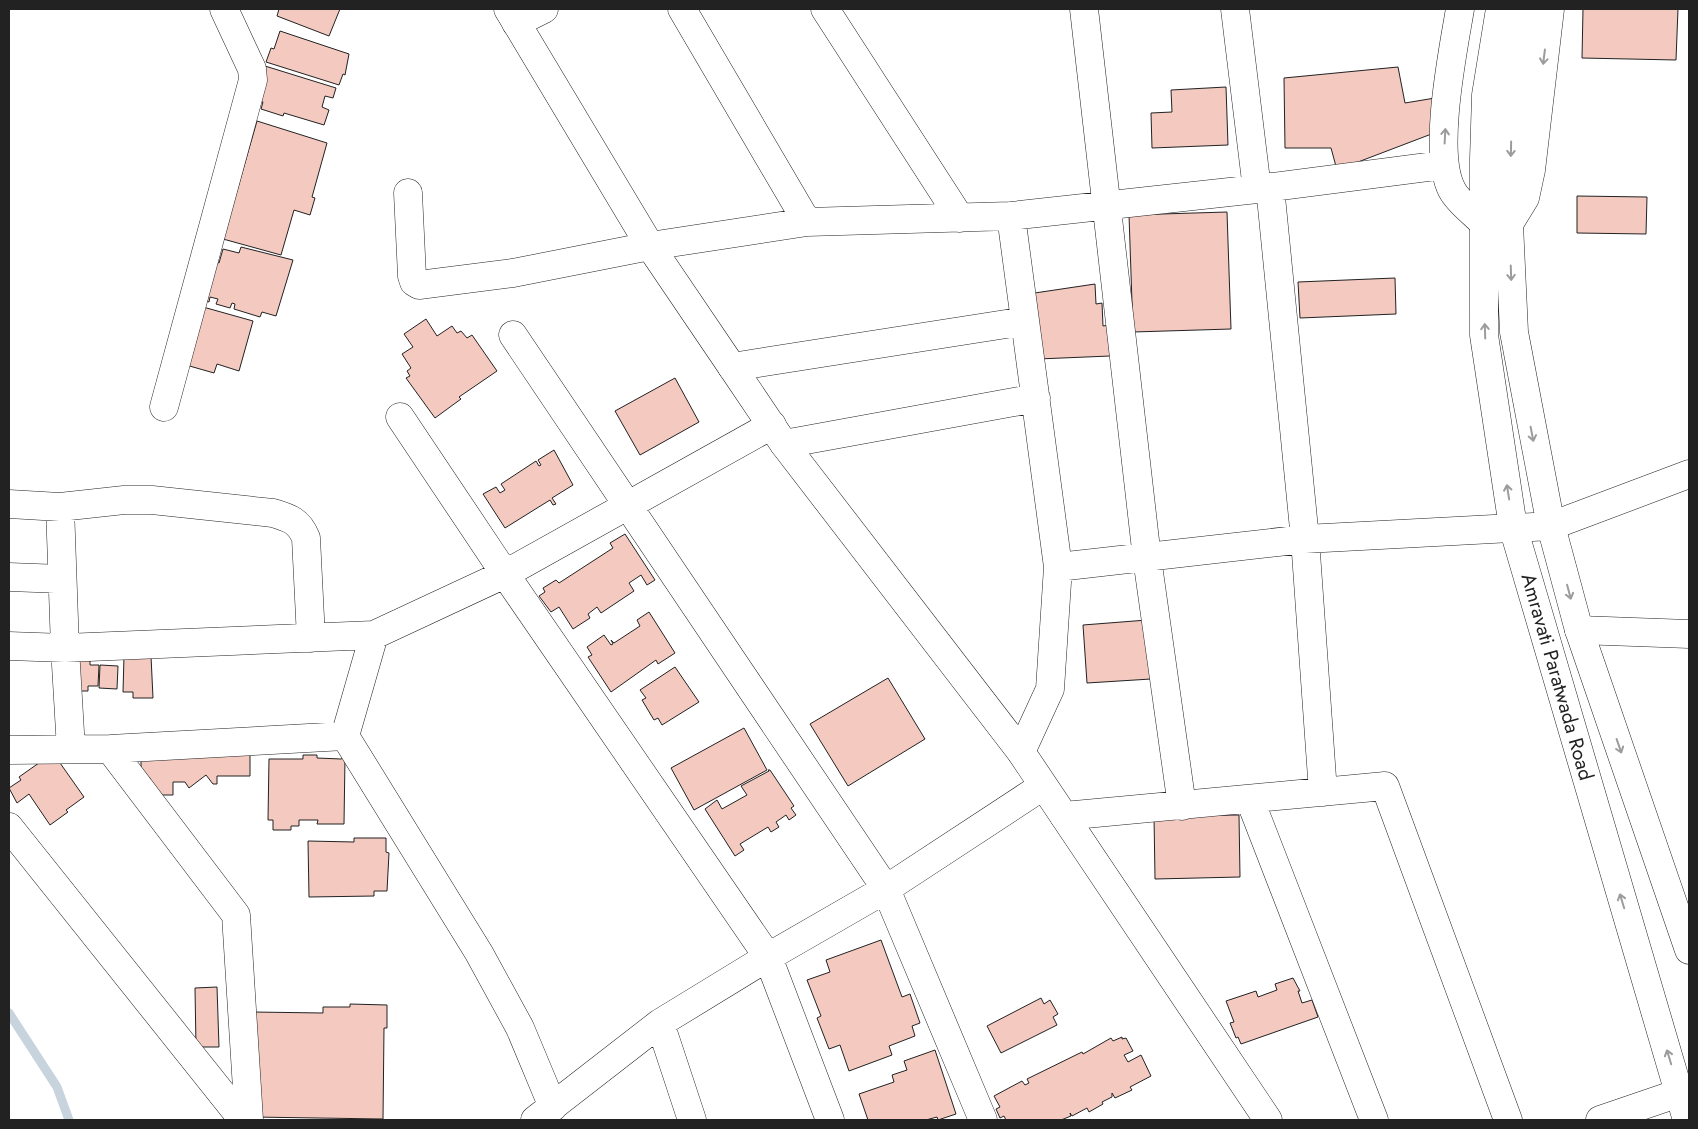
<svg xmlns="http://www.w3.org/2000/svg" width="1698" height="1129" font-family="Jost,sans-serif">
<rect width="100%" height="100%" fill="#fff"/>
<g fill="none" stroke-linecap="round" stroke-linejoin="round">
<path stroke="#c7d3dd" stroke-width="9" d="M 9,1013 L 57,1087 L 69,1120"/>
</g>
<path fill="#f3c9c0" stroke="#222" d="M 279,9 L 340,9 L 329,36 L 277,16 Z
M 1583,9 L 1678,9 L 1676,60 L 1582,58 Z
M 280,31 L 349,54 L 345,75 L 343,74 L 339,85 L 266,62 L 271,48 L 274,49 Z
M 265,66 L 336,88 L 333,98 L 325,96 L 322,107 L 329,110 L 324,125 L 284,113 L 283,116 L 261,109 L 263,102 L 256,100 Z
M 1398,67 L 1405,103 L 1435,98 L 1442,130 L 1337,170 L 1331,148 L 1285,148 L 1284,78 Z
M 1226,87 L 1228,145 L 1152,148 L 1151,113 L 1172,112 L 1171,90 Z
M 257,121 L 327,143 L 312,197 L 315,198 L 310,215 L 294,210 L 281,255 L 223,239 Z
M 1577,196 L 1647,197 L 1646,234 L 1577,233 Z
M 1227,212 L 1231,329 L 1133,332 L 1129,215 Z
M 241,247 L 293,260 L 276,316 L 262,312 L 260,317 L 234,309 L 235,304 L 232,303 L 230,308 L 216,304 L 218,299 L 210,297 L 209,302 L 196,298 L 211,260 L 219,263 L 223,249 L 239,253 Z
M 1395,278 L 1396,314 L 1300,318 L 1298,282 Z
M 1095,284 L 1096,304 L 1102,303 L 1103,326 L 1109,325 L 1110,356 L 1038,359 L 1028,294 Z
M 196,305 L 253,321 L 239,371 L 217,364 L 214,373 L 179,363 Z
M 426,319 L 437,336 L 452,326 L 457,333 L 461,331 L 467,338 L 472,335 L 497,371 L 459,397 L 461,399 L 435,418 L 406,378 L 410,376 L 407,371 L 411,368 L 402,354 L 413,347 L 404,334 Z
M 675,378 L 699,422 L 640,455 L 615,411 Z
M 554,450 L 573,485 L 552,498 L 556,504 L 553,505 L 550,500 L 505,528 L 483,494 L 496,487 L 500,493 L 505,490 L 501,484 L 536,461 L 539,466 L 541,465 L 538,460 Z
M 625,534 L 655,580 L 647,585 L 641,575 L 629,583 L 634,591 L 601,613 L 597,607 L 588,614 L 590,618 L 573,629 L 559,607 L 551,612 L 539,596 L 545,592 L 543,588 L 556,580 L 559,583 L 613,548 L 610,543 Z
M 649,612 L 675,653 L 658,664 L 656,660 L 611,692 L 588,657 L 592,655 L 587,647 L 604,635 L 611,645 L 613,644 L 611,640 L 614,643 L 640,626 L 637,620 Z
M 1147,620 L 1151,679 L 1087,683 L 1083,625 Z
M 75,655 L 90,655 L 90,665 L 99,665 L 98,686 L 88,686 L 88,691 L 73,691 Z
M 124,656 L 151,656 L 153,698 L 133,698 L 133,692 L 123,692 Z
M 100,665 L 118,666 L 117,689 L 99,688 Z
M 675,667 L 699,702 L 662,725 L 658,718 L 654,720 L 642,700 L 646,698 L 640,690 Z
M 888,678 L 925,739 L 848,786 L 810,724 Z
M 744,728 L 767,770 L 694,810 L 671,768 Z
M 250,749 L 250,776 L 217,776 L 217,784 L 213,784 L 206,775 L 189,788 L 185,782 L 173,782 L 173,795 L 161,795 L 150,785 L 150,778 L 141,778 L 141,751 Z
M 53,753 L 84,797 L 66,810 L 68,812 L 50,825 L 29,794 L 17,803 L 9,788 L 21,780 L 19,777 Z
M 303,755 L 317,755 L 317,758 L 341,759 L 345,757 L 344,824 L 317,824 L 318,820 L 299,820 L 299,826 L 291,826 L 291,830 L 273,830 L 273,820 L 268,820 L 269,759 L 303,759 Z
M 768,770 L 770,770 L 794,806 L 791,808 L 796,815 L 789,820 L 786,815 L 776,822 L 779,827 L 771,832 L 768,827 L 740,844 L 744,850 L 735,856 L 705,809 L 717,800 L 722,809 L 747,795 L 741,786 L 769,771 Z
M 1239,815 L 1240,877 L 1155,879 L 1154,816 Z
M 354,838 L 386,838 L 386,852 L 389,853 L 387,891 L 374,891 L 374,896 L 309,897 L 308,841 L 354,842 Z
M 881,940 L 902,997 L 910,994 L 920,1023 L 912,1026 L 915,1036 L 889,1046 L 892,1055 L 849,1071 L 840,1045 L 829,1049 L 817,1018 L 821,1016 L 807,980 L 830,972 L 826,960 Z
M 1293,978 L 1300,991 L 1298,991 L 1302,1003 L 1312,1000 L 1318,1017 L 1241,1044 L 1238,1037 L 1236,1038 L 1230,1023 L 1234,1022 L 1226,1001 L 1256,991 L 1258,997 L 1277,990 L 1275,984 Z
M 217,987 L 219,1047 L 196,1047 L 195,988 Z
M 1041,998 L 1044,1004 L 1050,1000 L 1058,1014 L 1053,1017 L 1057,1025 L 1001,1053 L 987,1026 Z
M 350,1004 L 387,1005 L 387,1028 L 384,1028 L 383,1119 L 252,1117 L 253,1012 L 323,1013 L 323,1007 L 350,1007 Z
M 1122,1037 L 1122,1039 L 1126,1038 L 1133,1051 L 1124,1055 L 1128,1062 L 1141,1055 L 1151,1076 L 1130,1087 L 1132,1090 L 1115,1098 L 1112,1093 L 1112,1097 L 1102,1102 L 1103,1104 L 1089,1112 L 1087,1108 L 1072,1116 L 1070,1113 L 1071,1116 L 1061,1120 L 1006,1120 L 1004,1116 L 1000,1118 L 996,1109 L 1000,1107 L 994,1096 L 1022,1081 L 1025,1085 L 1029,1083 L 1027,1079 L 1082,1052 L 1083,1054 L 1111,1038 L 1113,1041 Z
M 935,1050 L 956,1114 L 938,1120 L 937,1117 L 926,1120 L 868,1120 L 859,1094 L 894,1082 L 892,1075 L 907,1070 L 904,1061 Z"/>
<g fill="none" stroke-linecap="round" stroke-linejoin="round">
<defs>
<path id="minor" d="M 682,9 L 807,222
M 825,9 L 960,218
M 1084,9 L 1147,558 L 1182,806
M 1235,9 L 1257,189
M 1460,9 C 1453,51 1432,153 1452,190 C 1458,202 1474,213 1483,223
M 516,23 L 544,9
M 1270,187 L 1305,539 L 1323,792
M 408,193 L 412,276 L 414,282 L 419,285 L 513,273 L 650,246 L 807,222 L 1011,216 L 1257,189 L 1443,165
M 1011,216 L 1058,567 L 1050,689 L 1021,752
M 1509,224 L 1525,198 L 1531,170 L 1550,9
M 513,335 L 886,889 L 983,1120
M 732,367 L 1025,321
M 164,407 L 253,80 L 252,69 L 224,9
M 400,417 L 505,574 L 768,957 L 830,1120
M 784,444 L 1036,398
M 9,504 L 60,507 L 124,500 L 152,500 L 273,513 C 290,518 299,521 306,538 L 311,638
M 60,507 L 65,648 L 71,749
M 1058,567 L 1305,539 L 1551,526 L 1689,474
M 9,577 L 62,579
M 1579,630 L 1689,634
M 9,646 L 65,648 L 374,635 L 505,574 L 772,425
M 345,736 L 479,953 L 520,1028 L 553,1107
M 110,749 L 236,915 L 249,1120
M 9,750 L 110,749 L 345,736 L 374,635
M 1250,800 L 1374,1120
M 1064,816 L 1385,786 L 1508,1120
M 9,827 L 243,1120
M 660,1023 L 692,1120
M 535,1120 L 660,1023 L 768,957 L 886,889 L 1043,786
M 1600,1120 L 1679,1093"/>
<path id="major" d="M 508,9 L 650,246 L 732,367 L 784,444 L 1021,752 L 1268,1120
M 1500,9 L 1486,95 L 1484,159 L 1484,335 L 1513,527 L 1687,1120
M 1527,9 L 1512,100 L 1509,224 L 1514,332 L 1551,526 L 1579,630 L 1689,950"/>
</defs>
<use href="#minor" stroke="#222" stroke-width="29"/>
<use href="#major" stroke="#222" stroke-width="29"/>
<use href="#minor" stroke="#fff" stroke-width="28"/>
<use href="#major" stroke="#fff" stroke-width="28"/>
</g>
<defs><path id="oneway-shaft" d="M-6 0H5M1.5-3L5.5 0L1.5 3" fill="none" stroke-width="1.6" stroke-linecap="round" stroke-linejoin="round" transform="scale(1.25)"/></defs>
<g stroke="#9c9c9c">
<use href="#oneway-shaft" transform="translate(1544 57) rotate(97)"/>
<use href="#oneway-shaft" transform="translate(1445 136) rotate(-87)"/>
<use href="#oneway-shaft" transform="translate(1511 149) rotate(91)"/>
<use href="#oneway-shaft" transform="translate(1511 273) rotate(88)"/>
<use href="#oneway-shaft" transform="translate(1485 331) rotate(-92)"/>
<use href="#oneway-shaft" transform="translate(1532 434) rotate(79)"/>
<use href="#oneway-shaft" transform="translate(1508 492) rotate(-99)"/>
<use href="#oneway-shaft" transform="translate(1569 592) rotate(75)"/>
<use href="#oneway-shaft" transform="translate(1619 746) rotate(71)"/>
<use href="#oneway-shaft" transform="translate(1622 901) rotate(-107)"/>
<use href="#oneway-shaft" transform="translate(1669 1057) rotate(-107)"/>
</g>
<g text-anchor="middle" dominant-baseline="central" stroke-width="4" stroke-linejoin="round" paint-order="stroke">
<g font-size="20" fill="#222" stroke="#fff">
<text transform="translate(1557 677) rotate(74)">Amravati Paratwada Road</text>
</g>
</g>
<rect width="1698" height="1129" fill="none" stroke="#222222" stroke-width="20"/>
</svg>
